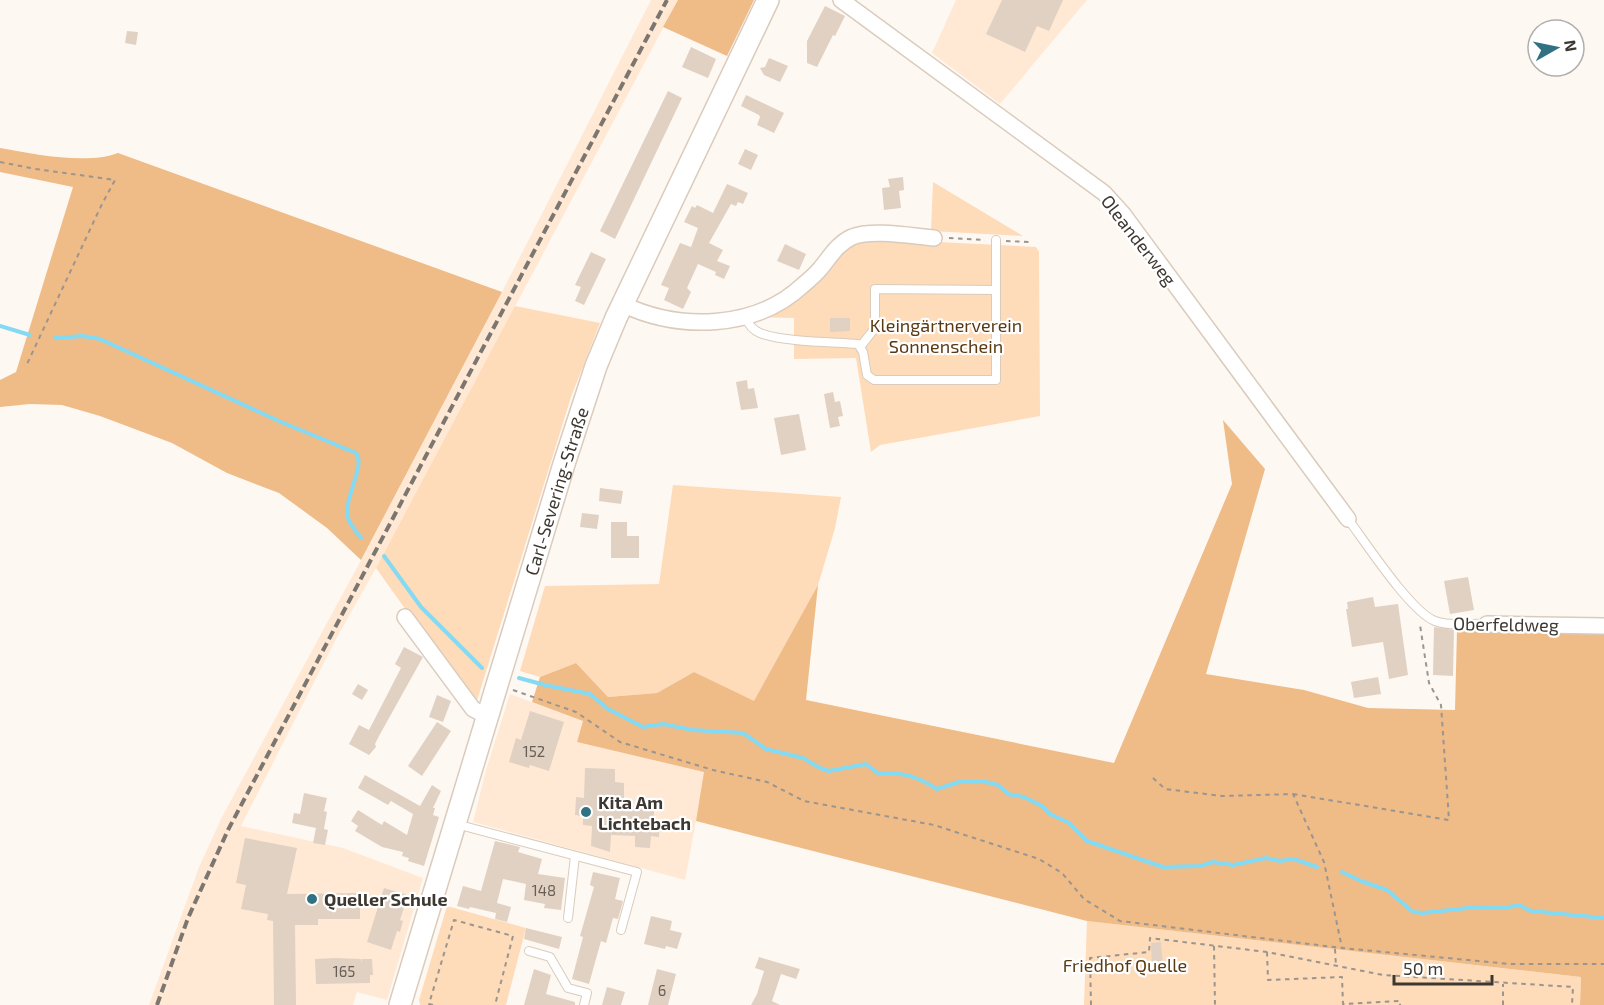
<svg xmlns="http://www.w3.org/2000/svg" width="1604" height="1005" font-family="'Exo 2',sans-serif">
<rect width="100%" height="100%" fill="#fef8f2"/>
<path fill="#ffe9d4" d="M 651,0 L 678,0 L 376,568 L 336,639 L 241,826 L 343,848 L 423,878 L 387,1000 L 357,992 L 353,1005 L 149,1005 L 199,867 L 222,817 L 361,560 L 502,292 Z
M 956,0 L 1087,0 L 1000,104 L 932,53 Z
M 510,694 L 583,721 L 577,742 L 705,772 L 685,880 L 473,822 L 486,770 Z"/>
<path fill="#fedbb9" d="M 933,182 L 1023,236 L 931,231 Z
M 879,239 L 1036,247 L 1039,252 L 1040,416 L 880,445 L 871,452 L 856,358 L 794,359 L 794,318 L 757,317 L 851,243 Z
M 515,306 L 600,323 L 571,397 L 475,707 L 376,568 Z
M 673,485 L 841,497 L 835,528 L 818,585 L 754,702 L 694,672 L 657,693 L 608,697 L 576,663 L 540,677 L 520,671 L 545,586 L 659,584 Z
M 447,906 L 526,928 L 506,1005 L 420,1005 L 419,1000 Z
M 1087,921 L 1581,977 L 1580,1005 L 1084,1005 Z"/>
<path fill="#efbb87" d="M 678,0 L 754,0 L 727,56 L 663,27 Z
M 0,148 C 33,154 87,165 118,153 L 502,292 L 361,560 L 327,528 L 279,493 L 227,473 L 172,443 L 100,416 L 62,405 L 30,404 L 0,407 L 0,380 L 16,372 L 73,187 L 0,172 Z
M 1223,420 L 1265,469 L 1206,674 L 1304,690 L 1368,708 L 1455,710 L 1457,630 L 1604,632 L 1604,1005 L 1580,1005 L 1581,977 L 1087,921 L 696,821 L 704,772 L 577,742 L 583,721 L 532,702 L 540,677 L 576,663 L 608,697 L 657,693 L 694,672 L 754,701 L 818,585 L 806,700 L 1114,763 L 1232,484 Z"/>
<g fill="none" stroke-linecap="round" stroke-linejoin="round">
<path stroke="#84daf3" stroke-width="4" d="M 0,326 L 30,335
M 55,338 L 83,336 L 100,339 L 281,422 L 356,453 C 366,465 343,499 348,518 C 350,525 357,532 361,538
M 384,556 L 421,607 L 482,668
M 519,678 L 545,685 L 590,694 L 608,709 L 643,727 L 663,724 L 693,730 L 743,733 L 766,749 L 803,758 L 820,768 L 829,771 L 866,764 L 879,774 C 902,771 918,777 937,789 L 959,782 L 986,782 L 998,785 L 1008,794 L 1024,797 L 1042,806 L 1050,814 L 1069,823 L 1087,841 L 1163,867 L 1200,866 L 1213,862 L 1233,865 L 1266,858 L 1280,861 L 1294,859 L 1317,867
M 1342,872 L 1361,881 L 1387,890 L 1413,912 L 1423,913 L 1477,907 L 1504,908 L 1519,905 L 1531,911 L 1604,918"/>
</g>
<path fill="#e1d1c2" d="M 1002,0 L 1063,0 L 1049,31 L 1037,26 L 1025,52 L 986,34 Z
M 825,6 L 845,16 L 835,36 L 833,35 L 817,67 L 807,63 L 807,41 Z
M 127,31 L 138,32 L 136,45 L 125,43 Z
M 691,47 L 716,59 L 708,78 L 682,67 Z
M 769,58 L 788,66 L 780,82 L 764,75 L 760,68 L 765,67 Z
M 668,91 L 682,98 L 615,239 L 600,231 Z
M 746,95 L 784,113 L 774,133 L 757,125 L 760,117 L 759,115 L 741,106 Z
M 745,149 L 758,155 L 751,170 L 738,164 Z
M 903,177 L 904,190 L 899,191 L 901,208 L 884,210 L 882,188 L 890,187 L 888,179 Z
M 727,184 L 748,193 L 743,204 L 738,202 L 736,206 L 731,204 L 709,243 L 723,250 L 717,261 L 730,266 L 724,279 L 715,275 L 716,272 L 698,264 L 687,288 L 691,292 L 683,309 L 664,300 L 669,288 L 661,285 L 680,243 L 691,247 L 698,228 L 684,222 L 692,206 L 695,208 L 697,205 L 713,213 Z
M 785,244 L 806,254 L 799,270 L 777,261 Z
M 591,252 L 606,259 L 584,305 L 575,301 L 581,287 L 575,285 Z
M 830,318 L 850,318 L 850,331 L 830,332 Z
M 747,380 L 748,389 L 754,388 L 758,408 L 741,410 L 736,382 Z
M 833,392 L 835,402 L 840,401 L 843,416 L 838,417 L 840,426 L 830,428 L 824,394 Z
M 799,414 L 806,450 L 781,455 L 774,418 Z
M 600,488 L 623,491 L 621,504 L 599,501 Z
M 582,513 L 599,515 L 597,529 L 580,527 Z
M 611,522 L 627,522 L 627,536 L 639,536 L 639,558 L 611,558 Z
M 1468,577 L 1474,610 L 1450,614 L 1444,581 Z
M 1373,597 L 1375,607 L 1398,604 L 1408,675 L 1389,679 L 1383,642 L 1352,647 L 1346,609 L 1348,609 L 1347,602 Z
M 1434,627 L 1454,630 L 1453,676 L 1433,675 Z
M 404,647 L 423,657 L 379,736 L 375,744 L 376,747 L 369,755 L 349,744 L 359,725 L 369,730 L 401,668 L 395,664 Z
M 1378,677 L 1381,694 L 1354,698 L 1351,682 Z
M 358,684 L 368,690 L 362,700 L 352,694 Z
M 437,695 L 451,701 L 443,722 L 429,717 Z
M 530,711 L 564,722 L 549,771 L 530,765 L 529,768 L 509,762 L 516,738 L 521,740 Z
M 437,722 L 451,731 L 422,776 L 408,766 Z
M 585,768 L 615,769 L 615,782 L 624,783 L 624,808 L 654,809 L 654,823 L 659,823 L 659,837 L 651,836 L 650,848 L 635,847 L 635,836 L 611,835 L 610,852 L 591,846 L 592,826 L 583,825 L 583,816 L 575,815 L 576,797 L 584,798 Z
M 365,775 L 420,806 L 432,785 L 441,791 L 433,808 L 435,808 L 433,815 L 439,817 L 424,866 L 408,861 L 409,858 L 402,856 L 403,852 L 382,847 L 355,831 L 358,826 L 351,821 L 358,810 L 382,825 L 384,821 L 407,835 L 413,814 L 391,801 L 388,805 L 358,788 Z
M 304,793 L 327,798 L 324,811 L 327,812 L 324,829 L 328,830 L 325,845 L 313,843 L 316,828 L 292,823 L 294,813 L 300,814 Z
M 245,838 L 297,848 L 287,894 L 360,893 L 360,919 L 318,919 L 318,925 L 295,925 L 296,1005 L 274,1005 L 273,921 L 267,920 L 268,914 L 241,909 L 246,885 L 236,883 Z
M 495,841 L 520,847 L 518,852 L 542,859 L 538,874 L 565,878 L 561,910 L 544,908 L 545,904 L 524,900 L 526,884 L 503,879 L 497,903 L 511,907 L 507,922 L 495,919 L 496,913 L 470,907 L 469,909 L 457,906 L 463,886 L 481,891 Z
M 593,872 L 620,878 L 615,899 L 623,901 L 618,919 L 613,918 L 606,943 L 601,941 L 589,984 L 572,979 L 583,937 L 580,936 L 594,887 L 590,885 Z
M 384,888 L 408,895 L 400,920 L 403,921 L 400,932 L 397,931 L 391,950 L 367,942 Z
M 651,916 L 672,921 L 670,930 L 682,933 L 677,949 L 666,946 L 665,949 L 644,944 Z
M 526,928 L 562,937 L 559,949 L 524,939 Z
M 1161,942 L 1163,966 L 1152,967 L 1151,943 Z
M 759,957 L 800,969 L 796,979 L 781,974 L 772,1001 L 780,1005 L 751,1005 L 757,994 L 764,971 L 755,968 Z
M 335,958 L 361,959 L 361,963 L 362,959 L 372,959 L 373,975 L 370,975 L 370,983 L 316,984 L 315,959 Z
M 534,969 L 551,975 L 546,994 L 575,1002 L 575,1005 L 524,1005 Z
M 657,969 L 676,974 L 668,1005 L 648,1005 Z
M 607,987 L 625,992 L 621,1005 L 602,1005 Z"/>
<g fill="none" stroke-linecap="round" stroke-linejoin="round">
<defs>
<path id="lane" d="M 996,290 L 996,240
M 745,316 C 748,324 752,330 760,333 C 783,342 832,342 858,344 L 863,352 L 867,375 L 874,380 L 996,380 L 996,290 L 875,289 L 875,328 L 860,347
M 1348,519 C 1366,543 1410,611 1435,621 C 1450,627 1471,623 1487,624
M 456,824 L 637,872 L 621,930
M 568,918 L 575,856
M 529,951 L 550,957 L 568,988 L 587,993 L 584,1005"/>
<path id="street" d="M 841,0 L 1104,193 L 1123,214 L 1348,519
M 622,304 C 679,331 755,330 803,285 C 809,280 815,275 820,269 C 830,257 837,244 852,237 C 872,229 911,236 934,238
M 405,617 L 473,709 L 487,716
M 1487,624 L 1604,626"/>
<g id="secondary">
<path id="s1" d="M 400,1005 L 564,464 L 596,366 L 616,318 L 768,0"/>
</g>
</defs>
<use href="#lane" stroke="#dacbbc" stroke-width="10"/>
<use href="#street" stroke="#dacbbc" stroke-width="18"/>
<use href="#secondary" stroke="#dacbbc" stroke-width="24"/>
<path stroke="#9b958f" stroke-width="2" stroke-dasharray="4.5 4.5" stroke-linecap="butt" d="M 0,162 L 36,169 L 115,180 L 102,204 L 27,364
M 949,238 L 985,240
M 1006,241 L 1030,242
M 513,690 L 576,712 L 620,742 L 713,770 L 767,782 L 804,801 L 934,825 L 1039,859 L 1062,873 L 1084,899 L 1120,921 L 1342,948 L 1510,964 L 1604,964
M 1153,778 L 1165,789 L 1222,796 L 1293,794 L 1324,862 L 1342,948
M 1293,794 L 1449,820 L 1441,705 L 1429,683 L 1420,625
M 1214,946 L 1215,1005
M 1335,949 L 1336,967
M 1267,952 L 1268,980 L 1342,977 L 1343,1004 L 1400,1001 L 1400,1005
M 433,1005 L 429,1004 L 454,920 L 513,936 L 495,1005
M 1091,1005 L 1090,958 L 1149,952 L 1150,938 L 1267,952 L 1383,975 L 1573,987 L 1572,1005
M 1503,1005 L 1503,984"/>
<use href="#lane" stroke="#fff" stroke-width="8"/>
<use href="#street" stroke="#fff" stroke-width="15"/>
<use href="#secondary" stroke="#fff" stroke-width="21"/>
<path stroke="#7c7670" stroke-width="4" stroke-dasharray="9 4.5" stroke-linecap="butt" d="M 157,1005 L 188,918 L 228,830 L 667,0"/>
</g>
<g fill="#307284" stroke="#fff" stroke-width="2">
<circle cx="586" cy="812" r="6"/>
<circle cx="312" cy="899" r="6"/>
</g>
<g text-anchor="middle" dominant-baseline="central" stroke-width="4.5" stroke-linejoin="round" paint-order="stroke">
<g font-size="15" fill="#675e56">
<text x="534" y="751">152</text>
<text x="544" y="890">148</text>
<text x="344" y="971">165</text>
<text x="662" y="990">6</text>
</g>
<g font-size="18" fill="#3e3832" stroke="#fff">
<text transform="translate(1139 240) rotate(52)">Oleanderweg</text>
<text stroke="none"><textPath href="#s1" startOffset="537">Carl-Severing-Straße</textPath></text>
<text transform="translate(1506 624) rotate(1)">Oberfeldweg</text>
</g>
<g font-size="18" fill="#5a3810" stroke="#fff">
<text x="946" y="325">Kleingärtnerverein<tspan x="946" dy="21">Sonnenschein</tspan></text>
<text x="1125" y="965">Friedhof Quelle</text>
</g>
<g font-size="18" font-weight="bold" fill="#3e3832" stroke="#fff" text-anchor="start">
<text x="598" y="802">Kita Am<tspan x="598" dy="21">Lichtebach</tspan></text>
<text x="324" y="899">Queller Schule</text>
</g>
</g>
<g transform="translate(1556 48) rotate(81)"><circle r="28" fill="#ffffff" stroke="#b2afad" stroke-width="1.5"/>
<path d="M0-4.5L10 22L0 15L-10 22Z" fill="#307284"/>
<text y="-9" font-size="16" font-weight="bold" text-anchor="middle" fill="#3e3832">N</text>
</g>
<path d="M1394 975v9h98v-9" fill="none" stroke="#3e3832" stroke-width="3"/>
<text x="1403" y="975" font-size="18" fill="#3e3832" stroke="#ffffff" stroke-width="4.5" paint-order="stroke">50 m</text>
</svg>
